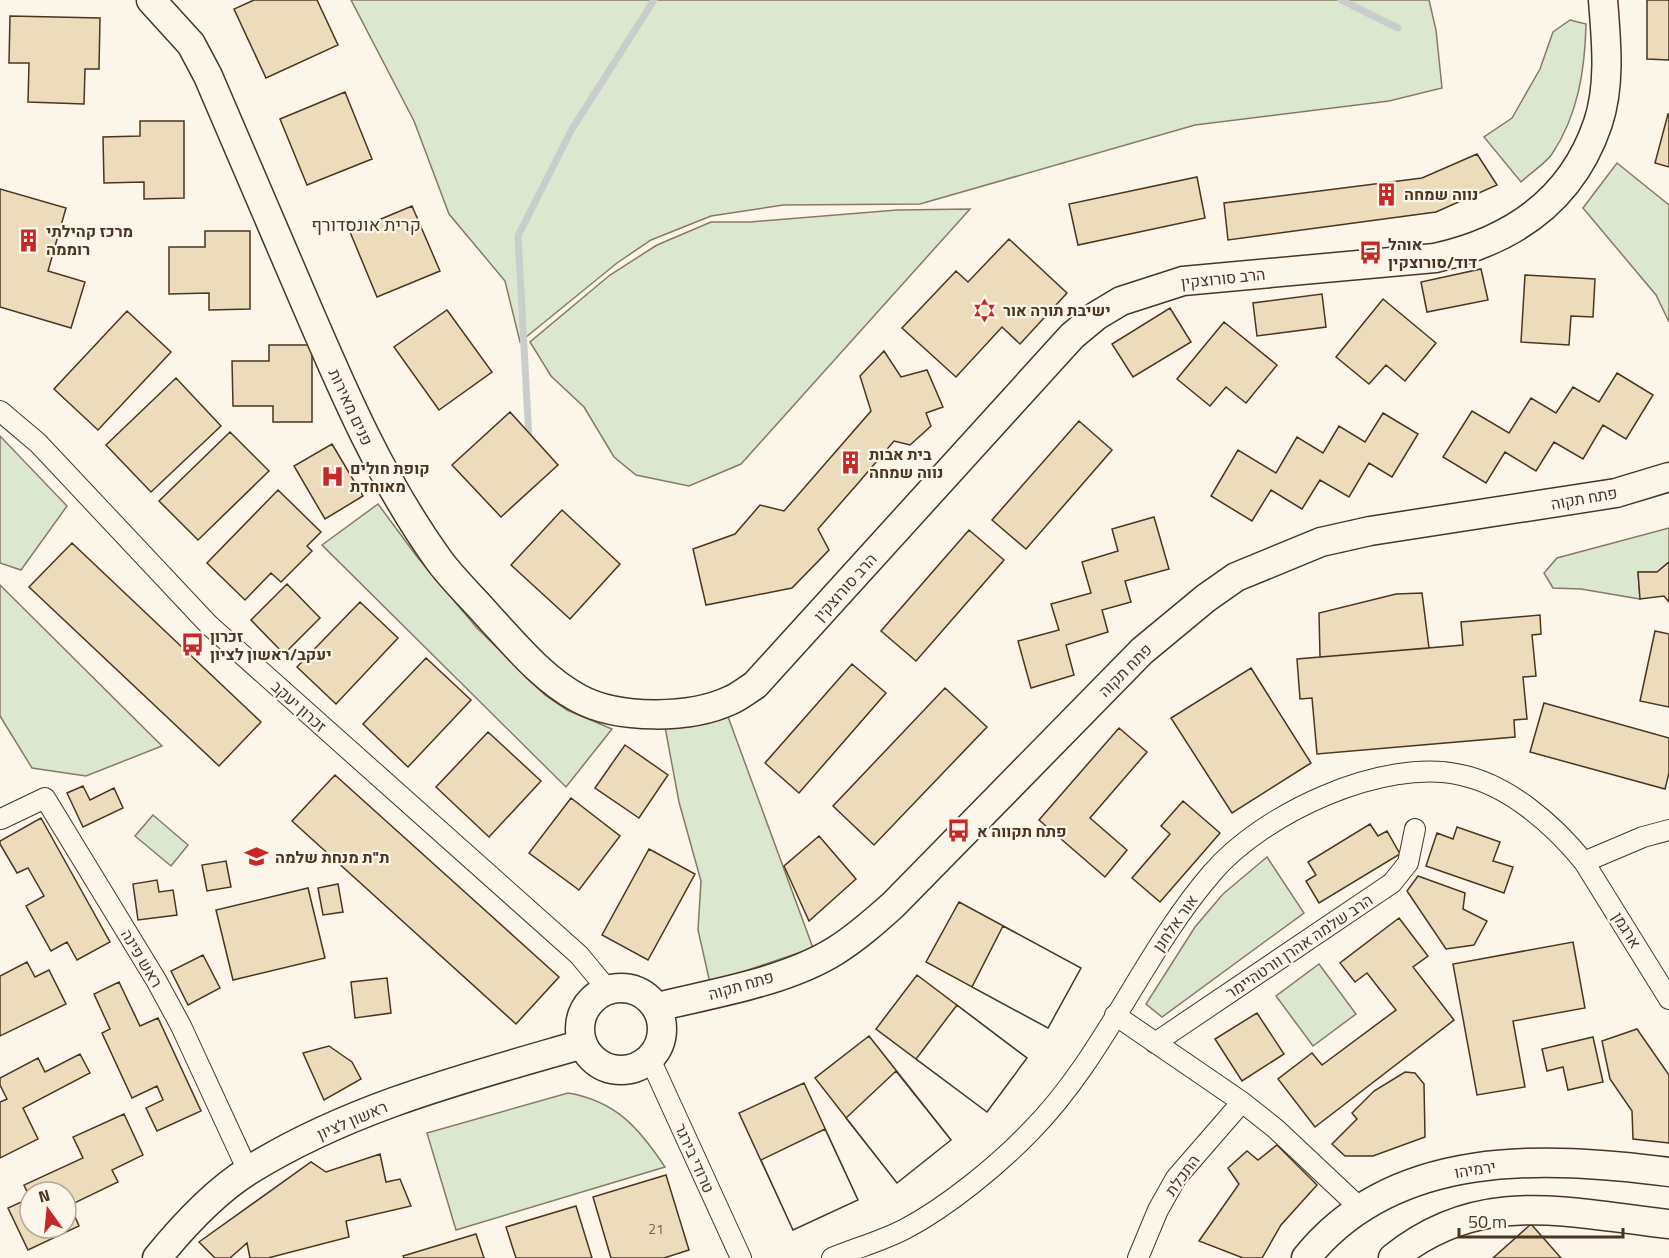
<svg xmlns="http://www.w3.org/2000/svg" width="1669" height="1258" font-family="'Titillium Web',Heebo,sans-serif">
<rect width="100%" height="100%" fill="#fbf6e9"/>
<path fill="#dce7d0" stroke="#887966" stroke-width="1.5" d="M 351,0 L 1429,0 L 1436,30 L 1442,88 L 1389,101 L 1195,125 L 920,204 L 783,205 L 711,216 L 651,240 L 617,263 L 520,342 L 505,281 L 449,214 L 414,121 Z
M 1570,20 L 1586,24 C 1585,70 1578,115 1552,154 C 1545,164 1530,173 1521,182 L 1484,137 L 1512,118 L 1540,69 L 1553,32 Z
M 1617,163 L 1669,205 L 1669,322 L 1656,295 L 1583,208 Z
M 970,209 L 741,464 L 689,486 L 636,475 L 614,457 L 584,407 L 551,376 L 530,342 L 610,275 L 657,245 L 711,222 L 750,222 L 897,210 Z
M 0,436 L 67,506 L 21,570 L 0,563 Z
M 378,504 L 418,558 L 477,628 L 545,695 L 567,710 L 612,729 L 566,787 L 322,545 Z
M 1669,528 L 1669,562 L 1657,572 L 1638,572 L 1640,599 L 1581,589 L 1553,588 L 1544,573 L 1557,558 Z
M 0,585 L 162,746 L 86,776 L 32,768 L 0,716 Z
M 727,714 L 813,948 L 710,983 L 698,930 L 701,881 L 679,802 L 665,727 Z
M 153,815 L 188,845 L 171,866 L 135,836 Z
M 1267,857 L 1304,913 L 1162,1017 L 1146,1004 L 1195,927 L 1223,894 Z
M 1319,964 L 1356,1014 L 1313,1046 L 1276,996 Z
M 568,1093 C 616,1101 639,1128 665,1167 L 456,1230 L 427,1133 Z"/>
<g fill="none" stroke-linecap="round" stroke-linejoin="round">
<path stroke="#c9cecd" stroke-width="7" d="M 1341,0 L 1398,28
M 529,439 L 518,236 L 572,129 L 654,0"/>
</g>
<path fill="#ecdcbc" stroke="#4a3520" stroke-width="1.5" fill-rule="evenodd" d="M 254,0 L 317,0 L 338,45 L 266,78 L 234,9 Z
M 1647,0 L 1669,0 L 1669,60 L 1647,59 Z
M 10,16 L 100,18 L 99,69 L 85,69 L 84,104 L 28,102 L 29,63 L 9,63 Z
M 345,92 L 372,159 L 307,185 L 280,119 Z
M 1668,114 L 1669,114 L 1669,167 L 1655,163 Z
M 140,121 L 184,121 L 184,198 L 144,199 L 144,182 L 104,183 L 103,137 L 140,136 Z
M 1477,154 L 1497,185 L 1436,212 L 1228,240 L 1224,203 L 1422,178 Z
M 1197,177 L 1205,218 L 1078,245 L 1069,204 Z
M 0,189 L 66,208 L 48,271 L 85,282 L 71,328 L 0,307 Z
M 412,206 L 440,271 L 377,297 L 350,232 Z
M 205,231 L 250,231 L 250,309 L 209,310 L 209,293 L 169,294 L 169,247 L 205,247 Z
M 1009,239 L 1067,293 L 1020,344 L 1002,327 L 956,377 L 902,328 L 956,271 L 968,282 Z
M 1481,269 L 1488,300 L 1427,312 L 1421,282 Z
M 1525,275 L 1595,279 L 1593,317 L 1571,316 L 1569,345 L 1521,342 Z
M 1322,294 L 1326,327 L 1257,336 L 1253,303 Z
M 1383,299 L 1436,343 L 1405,381 L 1386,365 L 1369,384 L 1336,357 Z
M 1170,308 L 1191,342 L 1133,377 L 1112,344 Z
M 447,310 L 492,372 L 439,410 L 394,347 Z
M 127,311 L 171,352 L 98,430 L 54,389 Z
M 1224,322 L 1277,365 L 1246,403 L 1226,387 L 1210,406 L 1177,379 Z
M 269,345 L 312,345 L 312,422 L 273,422 L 273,406 L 233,406 L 232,361 L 269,361 Z
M 884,351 L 901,377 L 927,370 L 943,407 L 926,413 L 931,426 L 910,445 L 894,441 L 860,481 L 818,529 L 829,550 L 792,588 L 706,605 L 693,549 L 735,534 L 760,505 L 784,511 L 871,411 L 860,376 Z
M 1617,373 L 1653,395 L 1626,439 L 1603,425 L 1583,459 L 1554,442 L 1536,471 L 1505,452 L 1486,483 L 1443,457 L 1472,411 L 1509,433 L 1531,398 L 1556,413 L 1573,387 L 1599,402 Z
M 176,378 L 221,426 L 151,492 L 106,445 Z
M 510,412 L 558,465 L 501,517 L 452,465 Z
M 1383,413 L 1418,434 L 1392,477 L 1369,463 L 1349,497 L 1320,480 L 1302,509 L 1271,490 L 1252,521 L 1211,496 L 1238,450 L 1276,473 L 1297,437 L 1323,453 L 1339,426 L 1365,442 Z
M 1079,421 L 1112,450 L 1026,549 L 992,520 Z
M 230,432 L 269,471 L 198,540 L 159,501 Z
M 332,444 L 363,496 L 325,519 L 294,466 Z
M 278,490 L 321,532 L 307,546 L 312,551 L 281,582 L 271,573 L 245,600 L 207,563 Z
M 562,510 L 620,564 L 570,619 L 511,565 Z
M 1154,517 L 1169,569 L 1125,581 L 1131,602 L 1102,610 L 1108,632 L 1066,645 L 1074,675 L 1031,688 L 1018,641 L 1059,630 L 1051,604 L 1091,593 L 1082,562 L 1118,551 L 1112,529 Z
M 969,530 L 1004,560 L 916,661 L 881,631 Z
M 72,543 L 261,722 L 219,766 L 29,587 Z
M 1669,562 L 1669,602 L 1664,596 L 1640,599 L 1638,572 L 1657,572 Z
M 287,584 L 320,618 L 284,654 L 251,620 Z
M 1422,593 L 1429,648 L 1320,657 L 1319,613 L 1396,594 Z
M 360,602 L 398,638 L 336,704 L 297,667 Z
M 1540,615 L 1541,634 L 1532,635 L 1536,676 L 1523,677 L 1527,719 L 1514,720 L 1515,737 L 1317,754 L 1312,698 L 1300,699 L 1297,659 L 1463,645 L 1461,622 Z
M 1655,631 L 1669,634 L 1669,707 L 1640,701 Z
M 426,658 L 471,700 L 408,767 L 363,724 Z
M 852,664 L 886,693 L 799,793 L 765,763 Z
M 1251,668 L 1311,763 L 1232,813 L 1171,718 Z
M 945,688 L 987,727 L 874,845 L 833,806 Z
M 1544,703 L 1669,738 L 1669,773 L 1665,789 L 1530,752 Z
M 1119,728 L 1147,752 L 1090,818 L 1127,850 L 1105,877 L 1039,820 Z
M 488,732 L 541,781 L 489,837 L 436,787 Z
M 625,745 L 668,775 L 639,818 L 595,788 Z
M 335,775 L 559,977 L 516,1024 L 292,821 Z
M 83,786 L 90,800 L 114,788 L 123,808 L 83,827 L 67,793 Z
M 571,798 L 620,836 L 579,890 L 529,853 Z
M 1183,801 L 1220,833 L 1160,902 L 1132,878 L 1170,834 L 1161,826 Z
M 41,818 L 110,942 L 77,960 L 67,942 L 51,951 L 26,906 L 44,896 L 28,868 L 17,873 L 0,844 L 0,841 Z
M 1370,824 L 1378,836 L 1387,831 L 1400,854 L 1319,903 L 1306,881 L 1316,875 L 1308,862 Z
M 1457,827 L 1500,842 L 1493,861 L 1513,867 L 1504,893 L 1426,866 L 1437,833 L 1453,839 Z
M 819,836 L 856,879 L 809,921 L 784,866 Z
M 649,849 L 695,874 L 648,960 L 602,935 Z
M 226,861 L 231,887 L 207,891 L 202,865 Z
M 1418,876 L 1465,893 L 1463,909 L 1487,921 L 1474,945 L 1446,949 L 1407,891 Z
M 157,880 L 159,892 L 173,890 L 177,915 L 138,920 L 133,884 Z
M 338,884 L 343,912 L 323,915 L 318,888 Z
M 308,888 L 325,958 L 233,980 L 216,910 Z
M 959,902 L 1081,968 L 1048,1028 L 926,962 Z
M 1399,918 L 1428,956 L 1413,967 L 1454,1020 L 1315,1127 L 1278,1079 L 1312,1053 L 1322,1065 L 1396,1010 L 1367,973 L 1355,982 L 1340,963 Z
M 1003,926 L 1081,968 L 1048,1028 L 972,987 Z
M 1573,942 L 1585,1008 L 1513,1021 L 1525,1087 L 1477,1095 L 1453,964 Z
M 203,955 L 220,988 L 188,1005 L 171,971 Z
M 27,962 L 35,977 L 49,970 L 66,1004 L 0,1036 L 0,976 Z
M 917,975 L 1027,1058 L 987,1112 L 876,1029 Z
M 387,978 L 391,1013 L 355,1018 L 351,982 Z
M 119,982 L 140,1026 L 158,1018 L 201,1111 L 157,1131 L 146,1108 L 163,1100 L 157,1086 L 132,1098 L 102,1033 L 110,1029 L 94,994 Z
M 957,1005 L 1027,1058 L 987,1112 L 916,1059 Z
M 1257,1013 L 1284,1054 L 1242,1081 L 1215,1039 Z
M 1637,1029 L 1669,1075 L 1669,1143 L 1633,1139 L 1632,1111 L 1610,1079 L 1602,1041 Z
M 869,1036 L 951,1140 L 897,1183 L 815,1078 Z
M 1593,1037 L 1603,1082 L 1568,1090 L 1563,1067 L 1547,1071 L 1542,1049 Z
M 329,1046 L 352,1062 L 361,1079 L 324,1100 L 303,1053 Z
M 80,1054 L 90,1073 L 23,1108 L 38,1139 L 0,1158 L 0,1102 L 7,1099 L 0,1085 L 0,1078 L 38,1058 L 45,1072 Z
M 896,1071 L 951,1140 L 897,1183 L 846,1118 Z
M 1405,1072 L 1415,1073 L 1424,1084 L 1425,1137 L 1373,1156 L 1345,1156 L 1332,1144 L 1357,1119 L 1352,1113 L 1374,1091 Z
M 804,1083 L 858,1200 L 793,1230 L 739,1113 Z
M 124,1114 L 143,1155 L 112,1170 L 118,1182 L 70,1205 L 79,1226 L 28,1250 L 8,1208 L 30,1198 L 24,1185 L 83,1158 L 73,1137 ZM 30,1192 L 66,1192 L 66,1228 L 30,1228 Z
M 825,1129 L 858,1200 L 793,1230 L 761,1160 Z
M 1277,1145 L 1317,1185 L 1281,1225 L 1262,1258 L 1243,1258 L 1199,1241 L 1239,1184 L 1228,1168 L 1247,1151 L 1258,1160 Z
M 380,1154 L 386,1182 L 400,1179 L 411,1206 L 346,1221 L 349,1237 L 268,1258 L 250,1258 L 247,1243 L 230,1258 L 215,1258 L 199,1242 L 311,1162 L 326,1172 Z
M 666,1175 L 689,1250 L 664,1258 L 611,1258 L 593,1197 Z
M 576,1206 L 592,1258 L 516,1258 L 506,1227 Z
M 1531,1224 L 1561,1258 L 1493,1258 Z
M 476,1234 L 484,1258 L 404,1258 L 403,1256 Z"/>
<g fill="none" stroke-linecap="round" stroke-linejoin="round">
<defs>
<path id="street" d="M 0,411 L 38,443 L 209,625 L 579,955 L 608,990
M 1,819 L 45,798 L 156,980 L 181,1026 L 248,1171
M 1584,862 L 1643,837 L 1669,830
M 1115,1015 L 1242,1102 L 1276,1129 L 1361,1209
M 1155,1043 L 1392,883 L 1408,863 L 1415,829
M 650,1059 L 741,1258
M 832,1258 C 856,1248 882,1241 905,1229 C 947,1207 997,1166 1030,1132 C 1105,1056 1143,953 1212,873 C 1262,814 1383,757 1461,775 C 1509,785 1554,825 1584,862 L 1669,999
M 1138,1258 L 1158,1210 L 1176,1178 L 1242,1102"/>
<path id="secondary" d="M 151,0 L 191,44 L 208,76 C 239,148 270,220 301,293 C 341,386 378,475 438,559 C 453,580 473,598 490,618 C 517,647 543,679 578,698 C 618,720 691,719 731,700 C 740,696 747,690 755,685 L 1072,336 L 1096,316 L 1121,301 L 1183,281 L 1435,258 C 1512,241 1572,200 1598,123 C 1611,84 1606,39 1603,0
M580 1029a41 41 0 1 1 82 0a41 41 0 1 1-82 0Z
M 657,1007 C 714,993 785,982 835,951 C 856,938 874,922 893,905 L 1142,651 L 1206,598 L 1236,577 L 1321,542 L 1370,531 L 1616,493 L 1669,477
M 157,1258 C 183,1226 213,1193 248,1171 C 350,1107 469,1077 583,1044
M 1306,1258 C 1394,1148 1544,1156 1669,1172
M 1393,1258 C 1481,1187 1567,1213 1669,1224"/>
</defs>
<use href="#street" stroke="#4a3520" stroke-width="22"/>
<use href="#secondary" stroke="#4a3520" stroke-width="31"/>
<use href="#street" stroke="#fbf6e9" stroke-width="20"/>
<use href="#secondary" stroke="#fbf6e9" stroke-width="28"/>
</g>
<defs>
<symbol id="building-bare" viewBox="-9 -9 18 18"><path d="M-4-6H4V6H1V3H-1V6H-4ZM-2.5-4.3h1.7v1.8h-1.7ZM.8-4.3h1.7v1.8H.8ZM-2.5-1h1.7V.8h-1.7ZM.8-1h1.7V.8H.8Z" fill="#c62828" stroke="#fbf6e9" stroke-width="2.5" paint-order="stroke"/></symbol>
<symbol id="bus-bare" viewBox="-9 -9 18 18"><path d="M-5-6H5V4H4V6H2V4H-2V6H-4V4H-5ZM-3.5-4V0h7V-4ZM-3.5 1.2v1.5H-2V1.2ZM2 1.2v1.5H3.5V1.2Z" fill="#c62828" stroke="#fbf6e9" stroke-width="2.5" paint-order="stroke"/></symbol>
<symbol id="synagogue-bare" viewBox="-9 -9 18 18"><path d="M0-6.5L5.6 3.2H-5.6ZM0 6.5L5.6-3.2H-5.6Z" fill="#c62828" stroke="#fbf6e9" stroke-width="2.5" paint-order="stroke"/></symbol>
<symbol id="hospital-bare" viewBox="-9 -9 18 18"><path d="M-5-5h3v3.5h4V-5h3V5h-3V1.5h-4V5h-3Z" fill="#c62828" stroke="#fbf6e9" stroke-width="2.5" paint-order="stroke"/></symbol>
<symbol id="school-bare" viewBox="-9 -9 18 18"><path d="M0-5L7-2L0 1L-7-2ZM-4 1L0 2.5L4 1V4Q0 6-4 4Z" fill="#c62828" stroke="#fbf6e9" stroke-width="2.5" paint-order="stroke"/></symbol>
</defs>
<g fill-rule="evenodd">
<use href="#building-bare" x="1370" y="178" width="33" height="33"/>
<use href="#building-bare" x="12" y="224" width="33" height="33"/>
<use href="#bus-bare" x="1354" y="236" width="33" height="33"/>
<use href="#synagogue-bare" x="968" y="294" width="33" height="33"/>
<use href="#building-bare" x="834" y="446" width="33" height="33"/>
<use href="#hospital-bare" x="316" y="460" width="33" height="33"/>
<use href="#bus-bare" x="176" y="628" width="33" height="33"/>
<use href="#bus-bare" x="942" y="814" width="33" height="33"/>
<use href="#school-bare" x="240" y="840" width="33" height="33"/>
</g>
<g text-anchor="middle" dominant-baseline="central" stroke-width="4.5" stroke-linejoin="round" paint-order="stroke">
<g font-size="14" fill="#725f47">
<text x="656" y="1228">21</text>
</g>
<g font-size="16" font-weight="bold" fill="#4a3520" stroke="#fbf6e9" text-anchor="start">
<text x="1404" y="194">נווה שמחה</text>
<text x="46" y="231">מרכז קהילתי<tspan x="46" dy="18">רוממה</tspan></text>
<text x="1388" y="244">אוהל<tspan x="1388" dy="18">דוד/סורוצקין</tspan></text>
<text x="1003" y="310">ישיבת תורה אור</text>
<text x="869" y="454">בית אבות<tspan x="869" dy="18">נווה שמחה</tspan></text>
<text x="350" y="468">קופת חולים<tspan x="350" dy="18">מאוחדת</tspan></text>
<text x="210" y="636">זכרון<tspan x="210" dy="18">יעקב/ראשון לציון</tspan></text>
<text x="977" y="831">פתח תקווה א</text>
<text x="275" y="857">ת"ת מנחת שלמה</text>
</g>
<g font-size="16" fill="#4a3520" stroke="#fbf6e9">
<text transform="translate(1223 278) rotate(-6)">הרב סורוצקין</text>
<text transform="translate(351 407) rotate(65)">פנים מאירות</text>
<text transform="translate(1584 498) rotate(-10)">פתח תקוה</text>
<text transform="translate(845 587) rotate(-48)">הרב סורוצקין</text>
<text transform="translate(1125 670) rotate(-45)">פתח תקוה</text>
<text transform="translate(299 706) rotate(42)">זכרון יעקב</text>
<text transform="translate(1175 923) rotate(-55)">אור אלחנן</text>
<text transform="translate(1627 930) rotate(58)">ארגמן</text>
<text transform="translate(1299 946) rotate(-34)">הרב שלמה אהרן וורטהיימר</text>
<text transform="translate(142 958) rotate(59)">ראש פינה</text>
<text transform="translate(741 985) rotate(-16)">פתח תקוה</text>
<text transform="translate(352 1120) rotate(-23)">ראשון לציון</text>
<text transform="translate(695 1158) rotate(66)">טרודי בירגר</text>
<text transform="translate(1475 1169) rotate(-9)">ירמיהו</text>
<text transform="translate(1182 1175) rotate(-54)">התכלת</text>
</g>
<g font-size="18" fill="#4a3520" stroke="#fbf6e9">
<text x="366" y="224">קרית אונסדורף</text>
</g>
</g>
<g transform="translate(48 1210) rotate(345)"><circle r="28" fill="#fbf6e9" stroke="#b4a999" stroke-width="1.5"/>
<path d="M0-4.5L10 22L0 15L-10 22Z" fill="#c62828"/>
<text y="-9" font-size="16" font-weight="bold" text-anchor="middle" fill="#4a3520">N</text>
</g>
<path d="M1459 1228v9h164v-9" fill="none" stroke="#4a3520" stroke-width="3"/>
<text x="1468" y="1228" font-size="18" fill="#4a3520" stroke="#fbf6e9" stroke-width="4.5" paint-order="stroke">50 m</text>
</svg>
